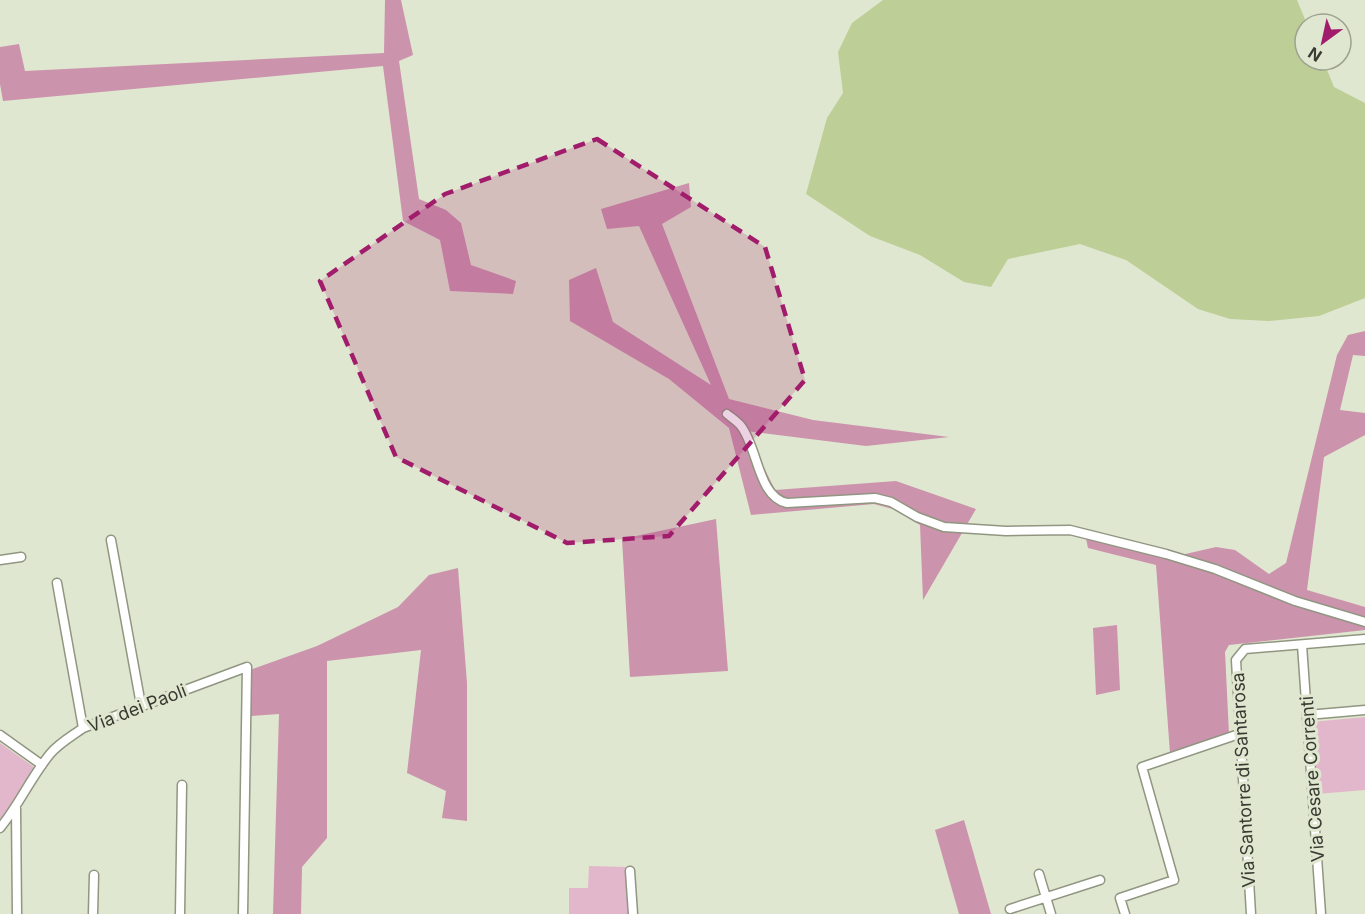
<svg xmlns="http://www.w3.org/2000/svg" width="1365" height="914" font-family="Inter,sans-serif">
<rect width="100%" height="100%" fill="#e0e7d0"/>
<path fill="#e2b7cb" d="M 1365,717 L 1365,790 L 1317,794 L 1311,722 Z
M 0,743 L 34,767 L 12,804 L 0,819 Z
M 589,866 L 627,867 L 631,914 L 569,914 L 569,888 L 588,888 Z"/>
<path fill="#cc93ad" d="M 385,0 L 401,0 L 413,55 L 399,61 L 419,199 L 446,210 L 461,223 L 471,265 L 516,281 L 513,294 L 450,291 L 440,240 L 403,221 L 383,66 L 3,101 L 0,84 L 0,47 L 19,44 L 25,71 L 384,53 Z
M 689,183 L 691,207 L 662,224 L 729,399 L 813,420 L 949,437 L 866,446 L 746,431 L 775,490 L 896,481 L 976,509 L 923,600 L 920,525 L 893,509 L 874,504 L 751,515 L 729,428 L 669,379 L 570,321 L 569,280 L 596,268 L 613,322 L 711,385 L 639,226 L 607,229 L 601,209 Z
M 1365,331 L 1365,356 L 1353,355 L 1340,410 L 1365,413 L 1365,435 L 1324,457 L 1307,590 L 1365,607 L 1365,630 L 1229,645 L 1225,652 L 1229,734 L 1170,753 L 1156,565 L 1088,548 L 1085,534 L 1181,555 L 1216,547 L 1235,550 L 1269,574 L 1286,563 L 1337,355 L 1348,335 Z
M 716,519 L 728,671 L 630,677 L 622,539 Z
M 458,568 L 467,683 L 467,821 L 442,818 L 446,791 L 407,773 L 421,650 L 327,661 L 327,838 L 302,867 L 301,914 L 273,914 L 279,714 L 251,716 L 250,670 L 317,646 L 398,607 L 429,575 Z
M 1117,625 L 1120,690 L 1096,695 L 1093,628 Z
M 964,820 L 991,914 L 959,914 L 935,830 Z"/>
<path fill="#bdce96" d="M 883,0 L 1297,0 L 1307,24 L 1305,24 L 1305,60 L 1323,60 L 1334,87 L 1365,103 L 1365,298 L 1319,316 L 1269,321 L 1230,319 L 1198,309 L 1126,260 L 1080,244 L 1008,259 L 991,287 L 964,282 L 920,255 L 870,236 L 806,194 L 827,118 L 843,93 L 838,52 L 852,23 Z"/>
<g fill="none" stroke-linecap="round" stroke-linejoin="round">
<defs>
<path id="minor" d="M 727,414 C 732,418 738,422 741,426 C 758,448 758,497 787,503 L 875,498 L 891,502 L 917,517 L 944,527 L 1006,531 L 1070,530 L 1166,554 L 1215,569 L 1295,601 L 1365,622
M 111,540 L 141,705
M 0,560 L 21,557
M 57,583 L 83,728
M 1302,645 L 1321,914
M 1307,715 L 1365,710
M 0,735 L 42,765
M 16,808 L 17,914
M 0,828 C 19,805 31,777 50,754 C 59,743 72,736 83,728 L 247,667 L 243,914
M 630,871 L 633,914
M 1039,874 L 1051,914
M 1010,909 L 1100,880
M 93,914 L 94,875
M 180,914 L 182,785
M 1125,914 L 1120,898 L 1174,880 L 1142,767 L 1239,734
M 1251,914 L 1236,660 L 1245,649 L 1365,639"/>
</defs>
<use href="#minor" stroke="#909681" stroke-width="11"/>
<use href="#minor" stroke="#fff" stroke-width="8"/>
</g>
<path fill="#a11d6c" fill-opacity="0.2" stroke="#a11d6c" stroke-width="4.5" stroke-dasharray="12 8" stroke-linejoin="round" d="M 597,139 L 765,247 L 805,380 L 669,536 L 567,543 L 396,457 L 320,281 L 445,194 Z"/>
<g text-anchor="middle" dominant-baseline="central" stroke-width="6" stroke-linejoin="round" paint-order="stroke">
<g font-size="18" fill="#383b32" stroke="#e0e7d0">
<text transform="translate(137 708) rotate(-21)">Via dei Paoli</text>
<text transform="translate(1312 779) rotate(-94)">Via Cesare Correnti</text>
<text transform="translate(1243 780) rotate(-93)">Via Santorre di Santarosa</text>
</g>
</g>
<g transform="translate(1323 42) rotate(213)"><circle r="28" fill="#e0e7d0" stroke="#9da291" stroke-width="1.5"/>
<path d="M0-4.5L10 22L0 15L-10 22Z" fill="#a11d6c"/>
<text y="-9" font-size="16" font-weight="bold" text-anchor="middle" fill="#383b32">N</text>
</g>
</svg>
